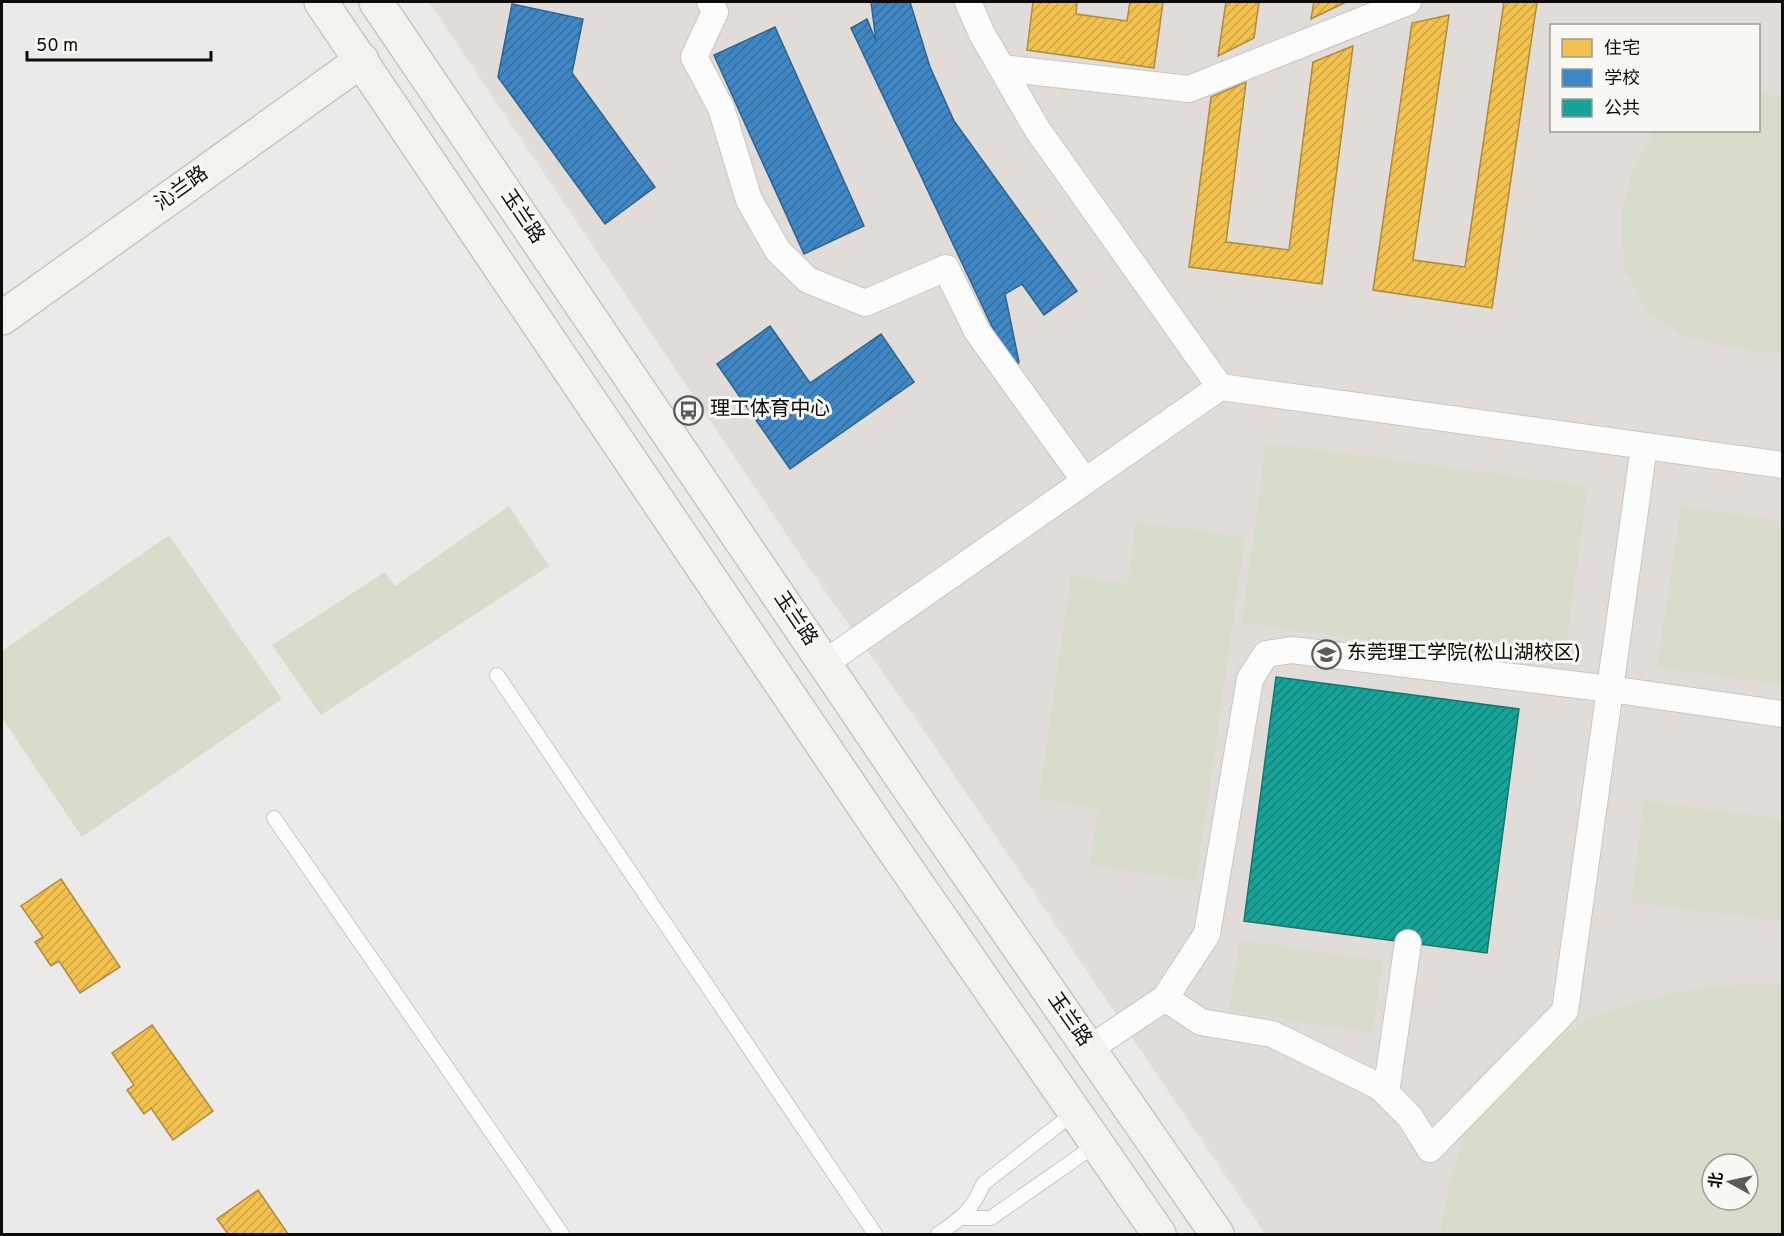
<svg xmlns="http://www.w3.org/2000/svg" width="1784" height="1236" font-family="Overpass,'Noto Sans SC',sans-serif">
<defs>
<pattern id="homes-hatch" width="6" height="6" patternUnits="userSpaceOnUse" patternTransform="scale(1.5)"><rect width="6" height="6" fill="#f2c14e"/><path d="M-1 1l2-2M0 6l6-6M5 7l2-2" fill="none" stroke="#cea543"/></pattern>
<pattern id="schools-hatch" width="6" height="6" patternUnits="userSpaceOnUse" patternTransform="scale(1.5)"><rect width="6" height="6" fill="#3f88c5"/><path d="M-1 1l2-2M0 6l6-6M5 7l2-2" fill="none" stroke="#336e9e"/></pattern>
<pattern id="public-hatch" width="6" height="6" patternUnits="userSpaceOnUse" patternTransform="scale(1.5)"><rect width="6" height="6" fill="#17a398"/><path d="M-1 1l2-2M0 6l6-6M5 7l2-2" fill="none" stroke="#13837a"/></pattern>
</defs>
<rect width="100%" height="100%" fill="#eceae8"/>
<path fill="#e1dcd7" fill-rule="evenodd" d="M 429,2 L 1782,2 L 1782,1234 L 1265,1234 L 929,738 L 811,571 ZM 1552,26 L 1758,26 L 1758,130 L 1552,130 ZM 1712,1164 L 1748,1164 L 1748,1200 L 1712,1200 Z"/>
<path fill="#dadccb" fill-rule="evenodd" d="M 1759,93 L 1782,96 L 1782,354 L 1729,347 L 1686,337 L 1645,311 L 1624,268 L 1621,212 L 1633,169 L 1654,131 L 1758,130 Z
M 1266,443 L 1588,486 L 1563,666 L 1242,623 Z
M 509,506 L 549,566 L 321,715 L 272,645 L 385,572 L 395,586 Z
M 1681,506 L 1782,521 L 1782,685 L 1657,667 Z
M 1136,522 L 1245,537 L 1196,881 L 1090,865 L 1098,808 L 1039,799 L 1071,576 L 1128,584 Z
M 169,535 L 282,699 L 82,837 L 2,718 L 2,651 Z
M 1644,801 L 1782,819 L 1782,921 L 1631,902 Z
M 1240,940 L 1383,961 L 1372,1033 L 1229,1011 Z
M 1782,983 L 1782,1234 L 1440,1234 L 1451,1176 L 1471,1119 L 1512,1068 L 1589,1018 L 1639,1002 L 1695,988 ZM 1712,1164 L 1748,1164 L 1748,1200 L 1712,1200 Z"/>
<path fill="url(#homes-hatch)" stroke="#ad8b3a" stroke-width="1.5" d="M 1033,2 L 1077,2 L 1076,14 L 1127,21 L 1130,2 L 1163,2 L 1154,68 L 1027,50 Z
M 1226,2 L 1259,2 L 1254,38 L 1218,56 Z
M 1314,2 L 1346,2 L 1311,19 Z
M 1504,2 L 1537,2 L 1492,308 L 1373,290 L 1412,23 L 1449,15 L 1413,260 L 1465,267 Z
M 1353,46 L 1322,284 L 1189,267 L 1211,97 L 1246,82 L 1226,242 L 1289,250 L 1313,62 Z
M 61,879 L 120,967 L 80,993 L 59,961 L 51,966 L 35,942 L 43,937 L 21,906 Z
M 152,1025 L 213,1111 L 173,1140 L 151,1108 L 144,1114 L 127,1090 L 134,1085 L 112,1053 Z
M 258,1190 L 288,1234 L 228,1234 L 217,1219 Z"/>
<path fill="url(#schools-hatch)" stroke="#30638d" stroke-width="1.5" d="M 871,2 L 910,2 L 930,67 L 954,121 L 1077,291 L 1044,315 L 1022,284 L 1005,294 L 1019,362 L 1013,371 L 851,28 L 867,19 L 876,41 Z
M 512,4 L 583,19 L 572,73 L 655,187 L 605,224 L 498,77 Z
M 775,27 L 864,226 L 804,254 L 714,55 Z
M 770,326 L 810,383 L 881,334 L 914,382 L 790,469 L 717,364 Z"/>
<path fill="url(#public-hatch)" stroke="#14766e" stroke-width="1.5" d="M 1276,677 L 1519,709 L 1487,953 L 1244,921 Z"/>
<g fill="none" stroke-linecap="round" stroke-linejoin="round">
<defs>
<path id="lane" d="M 497,675 L 875,1234
M 274,818 L 562,1234
M 963,1218 L 991,1218 L 1097,1144
M 938,1234 C 960,1220 973,1209 983,1184 L 1075,1112"/>
<path id="street" d="M 710,2 L 715,12 L 694,57 L 721,108 L 749,200 L 778,251 L 808,280 L 865,303 L 946,268 L 977,331 L 1085,481
M 968,2 L 982,34 L 1037,129 L 1220,387
M 1002,68 L 1189,89 L 1408,2
M 825,663 L 1220,387 L 1782,465
M 1165,998 L 1207,934 L 1250,679 L 1266,654 L 1292,650 L 1610,689 L 1782,714
M 1089,1049 L 1165,998 L 1201,1022 L 1272,1034 L 1380,1087 L 1410,1117 L 1430,1149 L 1565,1011 L 1644,446
M 1386,1093 L 1408,943"/>
<path id="secondary" d="M 321,2 L 882,833 L 1159,1234
M 376,2 L 921,806 L 1217,1234
M 2,318 L 362,60"/>
</defs>
<use href="#lane" stroke="#c7c6c4" stroke-width="16"/>
<use href="#street" stroke="#c7c6c4" stroke-width="28"/>
<use href="#secondary" stroke="#c7c6c4" stroke-width="36"/>
<use href="#lane" stroke="#fcfcfc" stroke-width="14"/>
<use href="#street" stroke="#fcfcfc" stroke-width="26"/>
<use href="#secondary" stroke="#f4f2ed" stroke-width="33"/>
</g>
<defs>
<symbol id="bus-ring" viewBox="-11 -11 22 22"><circle r="9.5" fill="#faf8f4" stroke="#5b5a58" stroke-width="1.5"/><path d="M-5-6H5V4H4V6H2V4H-2V6H-4V4H-5ZM-3.5-4V0h7V-4ZM-3.5 1.2v1.5H-2V1.2ZM2 1.2v1.5H3.5V1.2Z" fill="#5b5a58"/></symbol>
<symbol id="university-ring" viewBox="-11 -11 22 22"><circle r="9.5" fill="#faf8f4" stroke="#5b5a58" stroke-width="1.5"/><path d="M0-5L7-2L0 1L-7-2ZM-4 1L0 2.5L4 1V4Q0 6-4 4Z" fill="#5b5a58"/></symbol>
</defs>
<g fill-rule="evenodd">
<use href="#bus-ring" x="672" y="394" width="33" height="33"/>
<use href="#university-ring" x="1310" y="638" width="33" height="33"/>
</g>
<g text-anchor="middle" dominant-baseline="central" stroke-width="6" stroke-linejoin="round" paint-order="stroke">
<g font-size="20" fill="#0d0c0b" stroke="#faf8f4">
<text transform="translate(182 189) rotate(-36)">沁兰路</text>
<text transform="translate(522 217) rotate(56)">玉兰路</text>
<text transform="translate(795 619) rotate(56)">玉兰路</text>
<text transform="translate(1069 1020) rotate(55)">玉兰路</text>
</g>
<g font-size="20" fill="#0d0c0b" stroke="#faf8f4" text-anchor="start">
<text x="710" y="410">理工体育中心</text>
<text x="1347" y="654">东莞理工学院(松山湖校区)</text>
</g>
</g>
<rect width="1784" height="1236" fill="none" stroke="#0d0c0b" stroke-width="6"/>
<rect x="1550" y="24" width="210" height="108" fill="#faf8f4" stroke="#9b9a97" stroke-width="1.5"/>
<rect x="1562" y="39" width="30" height="18" fill="#f2c14e" stroke="#9b9a97" stroke-width="1.5"/>
<text x="1604" y="54" font-size="18" fill="#0d0c0b">住宅</text>
<rect x="1562" y="69" width="30" height="18" fill="#3f88c5" stroke="#9b9a97" stroke-width="1.5"/>
<text x="1604" y="84" font-size="18" fill="#0d0c0b">学校</text>
<rect x="1562" y="99" width="30" height="18" fill="#17a398" stroke="#9b9a97" stroke-width="1.5"/>
<text x="1604" y="114" font-size="18" fill="#0d0c0b">公共</text>
<g transform="translate(1730 1182) rotate(278)"><circle r="28" fill="#faf8f4" stroke="#9b9a97" stroke-width="1.5"/>
<path d="M0-4.5L10 22L0 15L-10 22Z" fill="#5b5a58"/>
<text y="-9" font-size="16" font-weight="bold" text-anchor="middle" fill="#0d0c0b">北</text>
</g>
<path d="M27 51v9h184v-9" fill="none" stroke="#0d0c0b" stroke-width="3"/>
<text x="36" y="51" font-size="18" fill="#0d0c0b" stroke="#faf8f4" stroke-width="4.5" paint-order="stroke">50 m</text>
</svg>
